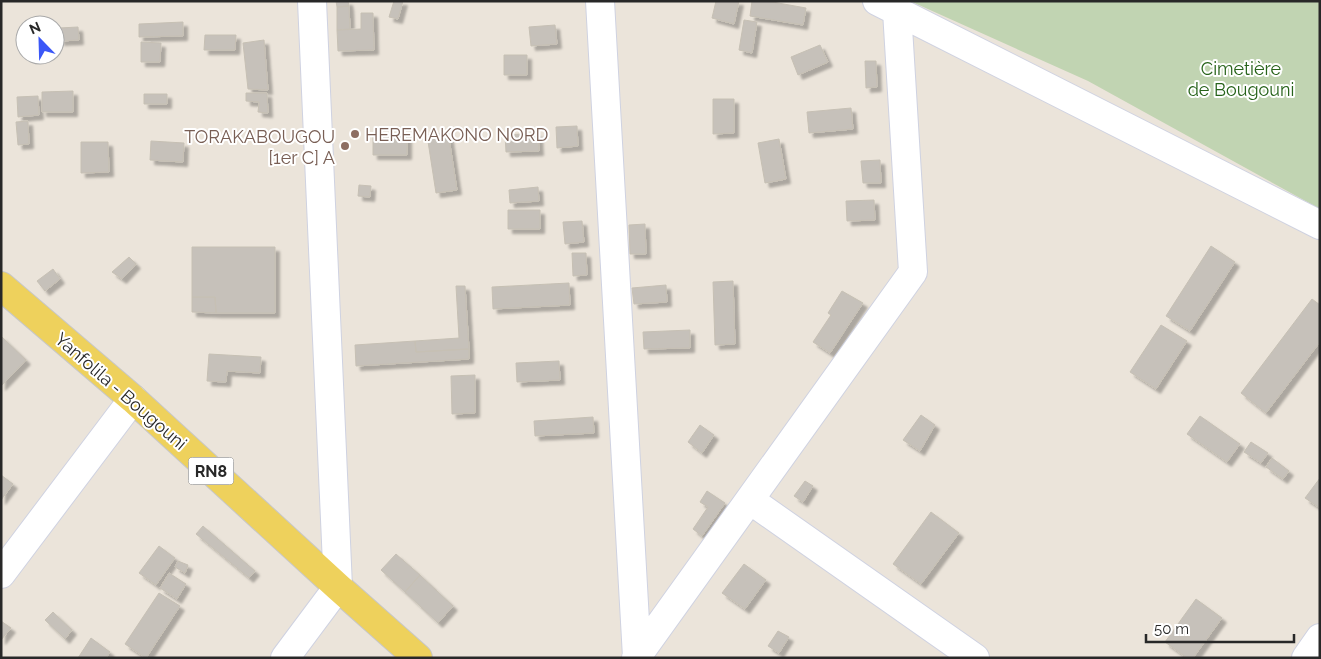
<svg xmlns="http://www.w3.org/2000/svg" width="1321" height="659" font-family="Raleway,sans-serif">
<defs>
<filter id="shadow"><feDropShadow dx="4.5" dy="4.5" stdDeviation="1" flood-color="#0004"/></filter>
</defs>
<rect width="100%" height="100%" fill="#ebe4da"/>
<path fill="#c1d4b2" d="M 910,1 L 1320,1 L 1320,209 L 1088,81 Z"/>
<path fill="#c6c1ba" stroke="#c6c0b4" filter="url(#shadow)" d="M 336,1 L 348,1 L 349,6 L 337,7 Z
M 394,1 L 403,1 L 398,19 L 389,17 Z
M 716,1 L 739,1 L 734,24 L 712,18 Z
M 752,1 L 767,1 L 806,8 L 803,25 L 750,16 Z
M 349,6 L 350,29 L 337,30 L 337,7 Z
M 361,13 L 373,13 L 374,50 L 338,51 L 337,30 L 361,29 Z
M 744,20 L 757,22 L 752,53 L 739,50 Z
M 183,22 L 183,36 L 139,37 L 139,24 Z
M 555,25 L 557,44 L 531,46 L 529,27 Z
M 78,27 L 79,40 L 60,41 L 59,28 Z
M 205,35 L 236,35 L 235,50 L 204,50 Z
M 264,40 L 268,90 L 248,89 L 243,43 Z
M 141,42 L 161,43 L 160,62 L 141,62 Z
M 820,45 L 828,62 L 798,75 L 791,57 Z
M 504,55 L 527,55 L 527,75 L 504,75 Z
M 865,61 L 876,61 L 877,87 L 866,88 Z
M 73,91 L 73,112 L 42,112 L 42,92 Z
M 246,93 L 267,93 L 268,113 L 258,112 L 259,102 L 246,101 Z
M 144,94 L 167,94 L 167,104 L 144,104 Z
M 38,96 L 39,115 L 18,117 L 17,97 Z
M 713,99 L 734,99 L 734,133 L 713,134 Z
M 851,108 L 853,129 L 809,133 L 807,112 Z
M 28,121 L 29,144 L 18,145 L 16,122 Z
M 577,126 L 578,146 L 557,148 L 556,127 Z
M 448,132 L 457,190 L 436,193 L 427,135 Z
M 538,133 L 539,151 L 506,152 L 505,135 Z
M 373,134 L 407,134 L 407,155 L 373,155 Z
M 779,139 L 786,179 L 765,183 L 758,143 Z
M 151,141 L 184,143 L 183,162 L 150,160 Z
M 81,142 L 108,142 L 109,172 L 81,173 Z
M 880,160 L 881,183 L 863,183 L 861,161 Z
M 359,185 L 371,186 L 370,197 L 358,196 Z
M 538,187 L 539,201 L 510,203 L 509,190 Z
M 874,200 L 875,220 L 847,221 L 846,201 Z
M 508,210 L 540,210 L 540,229 L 508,229 Z
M 582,221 L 584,242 L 565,244 L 563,222 Z
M 645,224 L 646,254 L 630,254 L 629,225 Z
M 1211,246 L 1235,262 L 1190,331 L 1166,316 Z
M 192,247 L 275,247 L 275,313 L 216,313 L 215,297 L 192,297 Z
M 572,253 L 586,253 L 587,275 L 573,276 Z
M 129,257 L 136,264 L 122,279 L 112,272 Z
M 53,269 L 60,279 L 45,291 L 37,281 Z
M 733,281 L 735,344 L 715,345 L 713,282 Z
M 569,283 L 570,305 L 493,309 L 492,287 Z
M 666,285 L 667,302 L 634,304 L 632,288 Z
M 456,286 L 465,286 L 469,349 L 416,352 L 415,341 L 459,338 Z
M 842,291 L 863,303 L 830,353 L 813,342 L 831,315 L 828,313 Z
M 192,297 L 215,297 L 216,313 L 192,312 Z
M 1312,299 L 1320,305 L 1320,342 L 1266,413 L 1241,393 Z
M 1161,325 L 1187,341 L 1156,389 L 1130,372 Z
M 690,330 L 690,348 L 644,349 L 643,332 Z
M 1,336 L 26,360 L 1,386 Z
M 415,341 L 416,352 L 469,349 L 469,359 L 356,366 L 355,345 Z
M 209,354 L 261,357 L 260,373 L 227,371 L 226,382 L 207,381 Z
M 559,361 L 560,380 L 517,382 L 516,363 Z
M 475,375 L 475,413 L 452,414 L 451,376 Z
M 921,415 L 935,425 L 920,451 L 903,440 Z
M 1200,416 L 1240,444 L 1227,462 L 1187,434 Z
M 593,417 L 594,433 L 535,436 L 534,421 Z
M 700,425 L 714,435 L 702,453 L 688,442 Z
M 1251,442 L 1268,453 L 1261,463 L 1244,452 Z
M 1272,458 L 1289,471 L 1283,479 L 1266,467 Z
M 1,475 L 13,484 L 1,500 Z
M 1320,478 L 1320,508 L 1305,498 Z
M 805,481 L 813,486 L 803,502 L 794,496 Z
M 707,491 L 725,503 L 702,536 L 693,529 L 708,507 L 700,502 Z
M 931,512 L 959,533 L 921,584 L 893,564 Z
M 203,526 L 255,571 L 249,578 L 196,534 Z
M 159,546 L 175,558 L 156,585 L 139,573 Z
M 396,554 L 420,575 L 405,592 L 381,570 Z
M 178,561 L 188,565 L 185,573 L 175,567 Z
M 744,564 L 766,580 L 745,609 L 722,593 Z
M 169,573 L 186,584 L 177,599 L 160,588 Z
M 420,575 L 453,606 L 438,623 L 405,592 Z
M 159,593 L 180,606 L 146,658 L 125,644 Z
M 1196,599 L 1222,618 L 1193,658 L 1187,658 L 1165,642 Z
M 53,612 L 72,630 L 65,639 L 45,620 Z
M 1,621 L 11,628 L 1,640 Z
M 778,631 L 789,637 L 779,653 L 768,646 Z
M 91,638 L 110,652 L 106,658 L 78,658 Z"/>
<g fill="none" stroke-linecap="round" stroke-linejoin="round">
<defs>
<path id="minor" d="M 600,1 L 637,657
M 877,1 L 1320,225
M 750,500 L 975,658
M 1,574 L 133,399
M 285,658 L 338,587 L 312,1
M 636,658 L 913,272 L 897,11
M 1306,658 L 1320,638"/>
<path id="major" d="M 1,286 L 133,399 L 338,587 L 418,658"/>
</defs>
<use href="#minor" stroke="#cfd2e1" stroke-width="30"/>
<use href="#major" stroke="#c7c7c7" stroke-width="30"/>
<use href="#minor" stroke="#fff" stroke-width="28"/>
<use href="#major" stroke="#eed15c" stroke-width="28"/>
</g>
<g fill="#8d6e63" stroke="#fff" stroke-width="2">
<circle cx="355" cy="134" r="5"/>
<circle cx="345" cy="146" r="5"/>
</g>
<g text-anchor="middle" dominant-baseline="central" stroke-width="4" stroke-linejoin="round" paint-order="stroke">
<rect fill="#fff" stroke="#686868" stroke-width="1" x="188.5" y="457.5" width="45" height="27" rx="4"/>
<g font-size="16" font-weight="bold" fill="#282828">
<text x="211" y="471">RN8</text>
</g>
<g font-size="18" fill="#27631a" stroke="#fff">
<text x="1241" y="68">Cimetière<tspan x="1241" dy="21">de Bougouni</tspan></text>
</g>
<g font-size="18" fill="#785e54" stroke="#fff" text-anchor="start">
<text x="365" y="134">HEREMAKONO NORD</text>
<text x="335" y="136" text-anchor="end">TORAKABOUGOU<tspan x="335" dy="21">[1er C] A</tspan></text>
</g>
<g font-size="18" fill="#282828" stroke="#fff">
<text transform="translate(121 391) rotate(41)">Yanfolila - Bougouni</text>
</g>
</g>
<rect width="1321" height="659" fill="none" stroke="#282828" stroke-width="5"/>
<g transform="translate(40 40) rotate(337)"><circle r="24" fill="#ffffff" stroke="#a9a9a9"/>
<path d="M0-4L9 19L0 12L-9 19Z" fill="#3b57f7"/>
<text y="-8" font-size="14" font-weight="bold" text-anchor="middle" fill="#282828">N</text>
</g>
<path d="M1146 634v8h148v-8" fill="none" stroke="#282828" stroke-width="2.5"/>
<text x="1154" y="634" font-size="15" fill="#282828" stroke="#ffffff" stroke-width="4" paint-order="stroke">50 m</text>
</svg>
